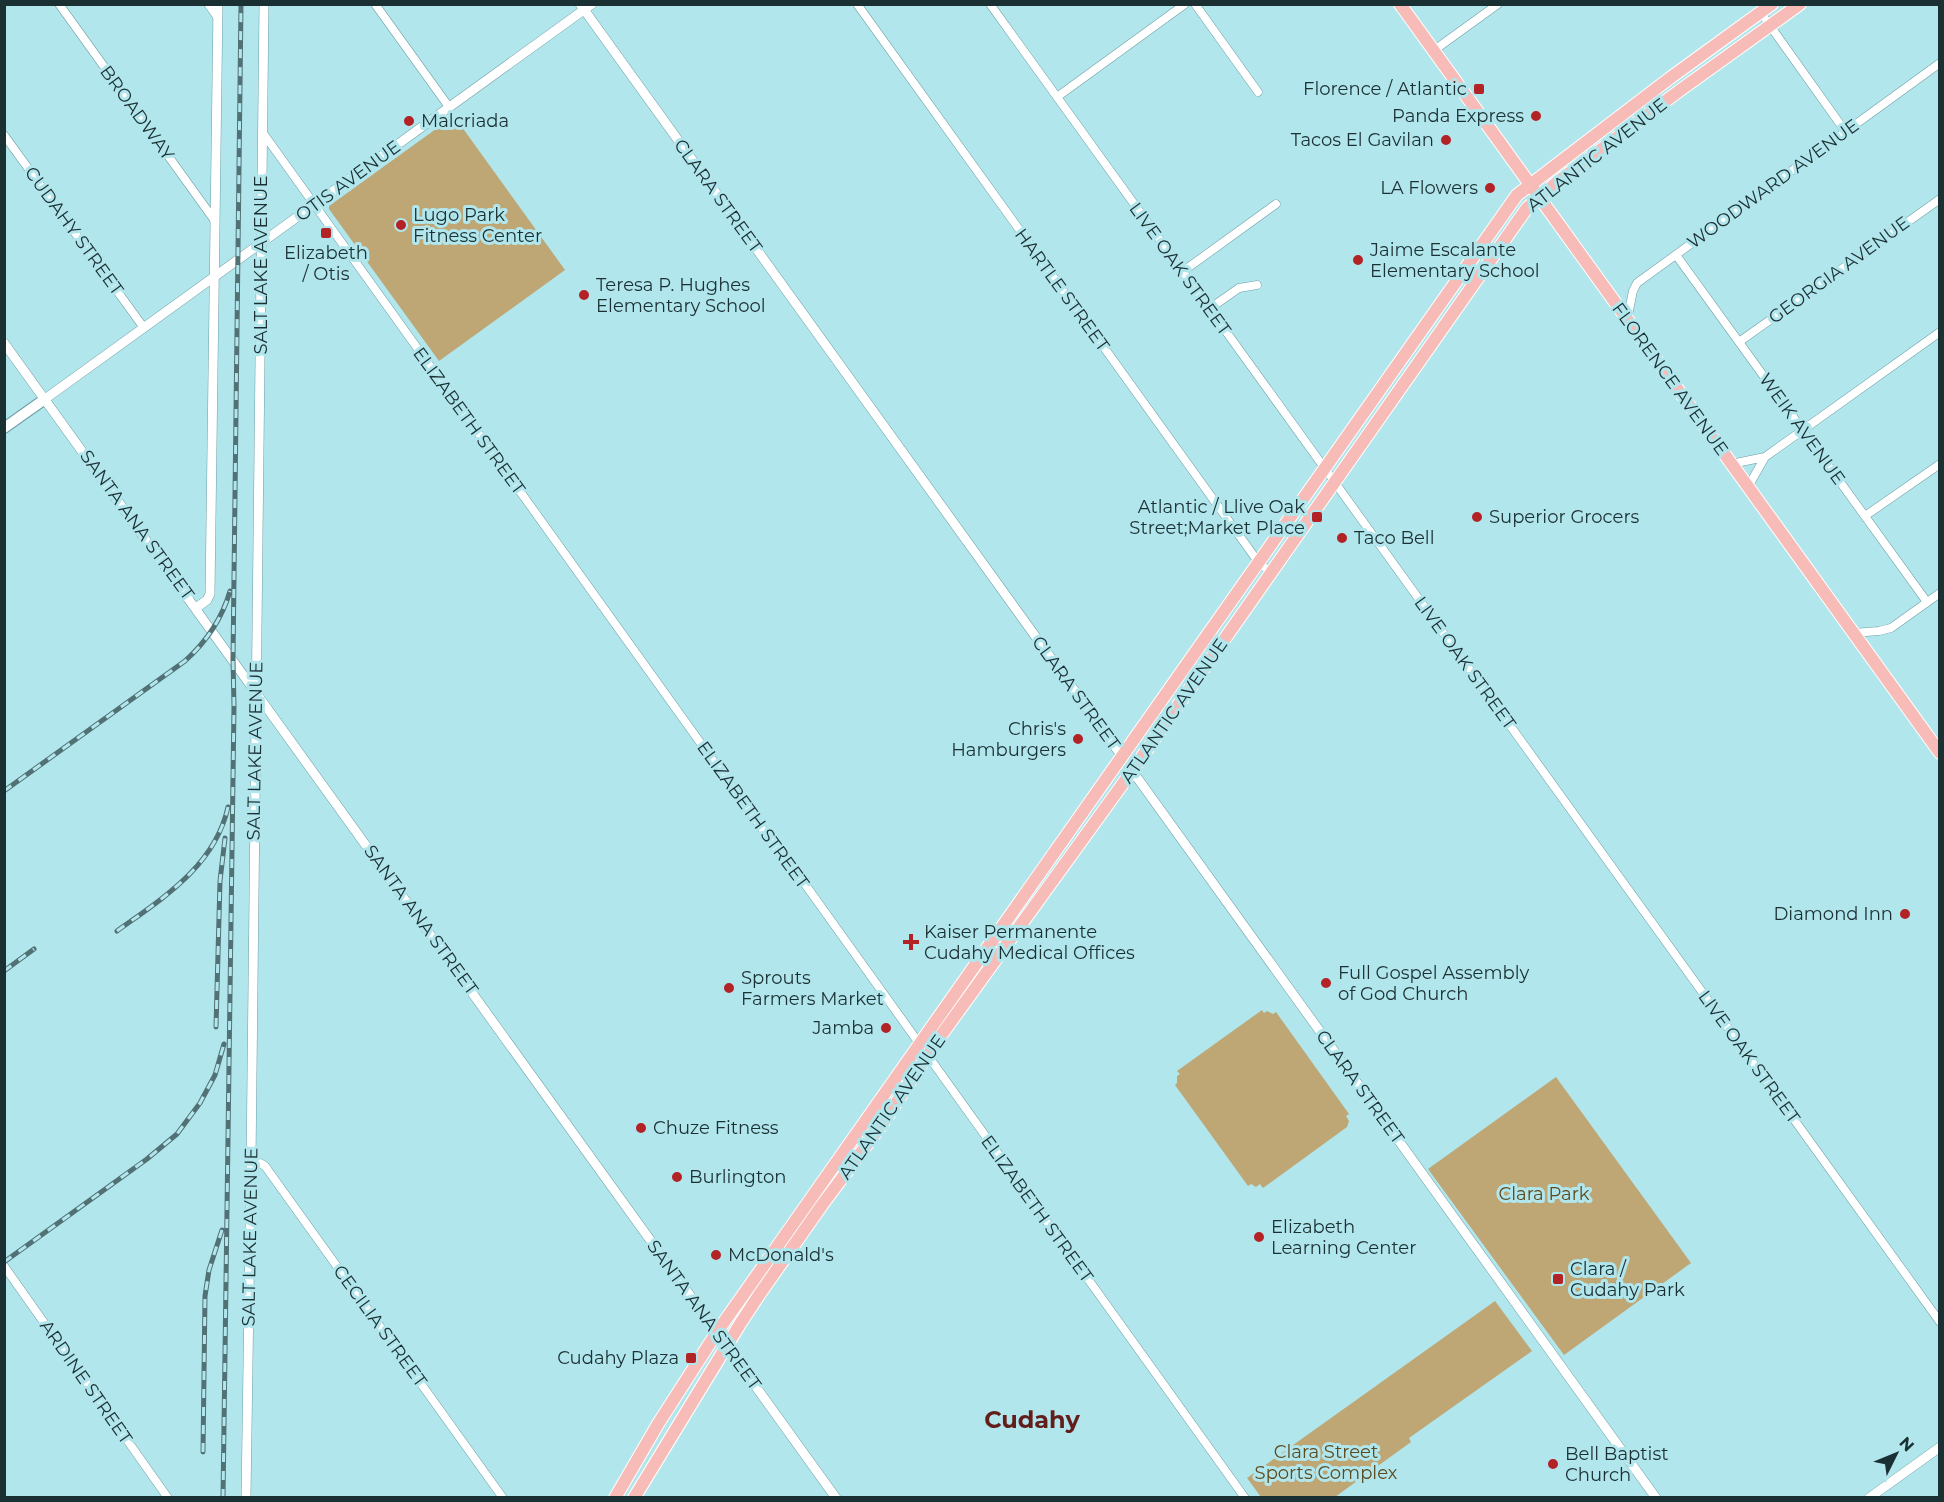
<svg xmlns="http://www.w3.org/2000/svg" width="1944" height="1502" font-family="Montserrat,sans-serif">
<rect width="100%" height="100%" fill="#b2e6ed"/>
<path fill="#bea774" d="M 454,116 L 565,270 L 439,361 L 329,209 L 329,206 Z
M 1262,1010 L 1264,1013 L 1267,1011 L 1273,1014 L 1276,1012 L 1349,1114 L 1346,1116 L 1349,1121 L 1347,1127 L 1263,1188 L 1260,1184 L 1256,1187 L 1251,1184 L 1248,1186 L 1175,1085 L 1177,1083 L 1177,1076 L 1180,1074 L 1177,1071 Z
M 1556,1077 L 1691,1263 L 1564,1355 L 1428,1169 Z
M 1495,1301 L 1532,1351 L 1409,1438 L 1411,1442 L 1335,1497 L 1261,1497 L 1247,1478 Z"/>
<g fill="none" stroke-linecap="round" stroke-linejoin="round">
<defs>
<path id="minor" d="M 59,4 L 215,221
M 208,4 L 218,18
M 375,4 L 449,107
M 857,4 L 1259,563 L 1271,572
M 990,4 L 1940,1322
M 1195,4 L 1258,92
M 1761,13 L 1845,131
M 1433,51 L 1498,4
M 1057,97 L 1185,4
M 263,133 L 783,858 L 797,873 L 1245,1498
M 4,135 L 144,328
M 1676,255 L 1927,602
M 1182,272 L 1276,204
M 1209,309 L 1239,288 L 1257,285
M 1627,320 L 1633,291 L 1637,283 L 1940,63
M 1739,342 L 1940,199
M 1731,464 L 1765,457 L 1940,332
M 1748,487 L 1765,457
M 1865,516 L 1940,464
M 1853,633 L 1879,631 L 1891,628 L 1940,593
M 251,1163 L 260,1163 L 265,1166 L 503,1498
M 4,1266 L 168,1498"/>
<path id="tertiary" d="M 580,4 L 1656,1498
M 4,343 L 836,1498
M 45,399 L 592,4
M 196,608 L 207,600 L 210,594 L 218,4
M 246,1498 L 251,1163 L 264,4
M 1869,1498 L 1940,1447"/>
<path id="secondary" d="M 4,428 L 45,399"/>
<path id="primary" d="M 1400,4 L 1940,753
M 615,1498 L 658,1424 L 717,1332 L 1517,195 L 1670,78 L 1772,4
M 634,1498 L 740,1324 L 759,1295 L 822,1205 L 883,1123 L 937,1041 L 1132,771 L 1527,208 L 1556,183 L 1679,91 L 1800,4"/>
</defs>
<use href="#minor" stroke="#6d9fa5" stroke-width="9"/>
<use href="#tertiary" stroke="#6d9fa5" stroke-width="10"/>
<use href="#secondary" stroke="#6d9fa5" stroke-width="12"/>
<use href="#primary" stroke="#fff" stroke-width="14"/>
<use href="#minor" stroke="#fff" stroke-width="8"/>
<use href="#tertiary" stroke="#fff" stroke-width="9"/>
<use href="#secondary" stroke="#fff" stroke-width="10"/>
<use href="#primary" stroke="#f7bcb7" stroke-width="12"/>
<defs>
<path id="rail" d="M 4,791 L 185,661 C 206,642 222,619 230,591
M 117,931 C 163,898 215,866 228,807
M 4,971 L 34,949
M 216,1027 L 220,881 L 225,838
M 4,1262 L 147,1159 L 177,1134 L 200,1103 L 215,1075 L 224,1044
M 203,1452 L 205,1296 L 209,1270 L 222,1230
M 223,1498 L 234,706 L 233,659 L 241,4"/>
</defs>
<use href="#rail" stroke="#517175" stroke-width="5"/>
<use href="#rail" stroke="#b2e6ed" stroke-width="3" stroke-dasharray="9" stroke-linecap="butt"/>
</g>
<g fill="#b32225" stroke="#b2e6ed" stroke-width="2">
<rect x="1473" y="83" width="12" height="12" rx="3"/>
<circle cx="1536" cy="116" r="6"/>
<circle cx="409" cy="121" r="6"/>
<circle cx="1446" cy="140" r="6"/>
<circle cx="1490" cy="188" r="6"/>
<circle cx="401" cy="225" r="6"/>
<rect x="320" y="227" width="12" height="12" rx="3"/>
<circle cx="1358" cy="260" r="6"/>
<circle cx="584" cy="295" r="6"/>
<rect x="1311" y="511" width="12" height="12" rx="3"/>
<circle cx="1477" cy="517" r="6"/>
<circle cx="1342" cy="538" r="6"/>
<circle cx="1078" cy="739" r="6"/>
<circle cx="1905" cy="914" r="6"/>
<path d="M908 933h6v6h6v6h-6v6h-6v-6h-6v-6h6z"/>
<circle cx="1326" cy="983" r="6"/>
<circle cx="729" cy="988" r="6"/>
<circle cx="886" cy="1028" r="6"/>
<circle cx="641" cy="1128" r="6"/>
<circle cx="677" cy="1177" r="6"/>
<circle cx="1259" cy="1237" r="6"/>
<circle cx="716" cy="1255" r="6"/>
<rect x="1552" y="1273" width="12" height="12" rx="3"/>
<rect x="685" y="1352" width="12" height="12" rx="3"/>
<circle cx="1553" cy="1464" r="6"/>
</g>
<g text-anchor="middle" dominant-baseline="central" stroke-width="6" stroke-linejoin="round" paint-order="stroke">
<g font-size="18" fill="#1b3033" stroke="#b2e6ed" text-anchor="start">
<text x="1467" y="89" text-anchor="end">Florence / Atlantic</text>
<text x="1524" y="116" text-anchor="end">Panda Express</text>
<text x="421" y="121">Malcriada</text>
<text x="1434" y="140" text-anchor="end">Tacos El Gavilan</text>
<text x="1478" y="188" text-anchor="end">LA Flowers</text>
<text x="413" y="215">Lugo Park<tspan x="413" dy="21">Fitness Center</tspan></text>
<text x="1370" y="250">Jaime Escalante<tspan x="1370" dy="21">Elementary School</tspan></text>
<text x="326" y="253" text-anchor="middle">Elizabeth<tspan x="326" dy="21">/ Otis</tspan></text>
<text x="596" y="285">Teresa P. Hughes<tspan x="596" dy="21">Elementary School</tspan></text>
<text x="1305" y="507" text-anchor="end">Atlantic / Llive Oak<tspan x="1305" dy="21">Street;Market Place</tspan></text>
<text x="1489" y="517">Superior Grocers</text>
<text x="1354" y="538">Taco Bell</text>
<text x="1066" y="729" text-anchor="end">Chris's<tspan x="1066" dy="21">Hamburgers</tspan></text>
<text x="1893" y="914" text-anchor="end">Diamond Inn</text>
<text x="924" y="932">Kaiser Permanente<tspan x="924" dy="21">Cudahy Medical Offices</tspan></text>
<text x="1338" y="973">Full Gospel Assembly<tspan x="1338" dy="21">of God Church</tspan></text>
<text x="741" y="978">Sprouts<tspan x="741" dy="21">Farmers Market</tspan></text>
<text x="874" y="1028" text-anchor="end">Jamba</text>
<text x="653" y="1128">Chuze Fitness</text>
<text x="689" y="1177">Burlington</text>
<text x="1271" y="1227">Elizabeth<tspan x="1271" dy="21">Learning Center</tspan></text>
<text x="728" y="1255">McDonald's</text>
<text x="1570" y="1269">Clara /<tspan x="1570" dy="21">Cudahy Park</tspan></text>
<text x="679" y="1358" text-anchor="end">Cudahy Plaza</text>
<text x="1565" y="1454">Bell Baptist<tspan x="1565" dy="21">Church</tspan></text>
</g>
<g font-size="18" fill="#1b3033" stroke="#b2e6ed">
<text transform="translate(137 113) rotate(54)">BROADWAY</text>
<text transform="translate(1597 155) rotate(-38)">ATLANTIC AVENUE</text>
<text transform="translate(348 181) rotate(-36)">OTIS AVENUE</text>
<text transform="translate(1773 184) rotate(-36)">WOODWARD AVENUE</text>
<text transform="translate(718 196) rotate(54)">CLARA STREET</text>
<text transform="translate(74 231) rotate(54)">CUDAHY STREET</text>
<text transform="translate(261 265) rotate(-90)">SALT LAKE AVENUE</text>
<text transform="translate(1180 269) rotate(54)">LIVE OAK STREET</text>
<text transform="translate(1839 270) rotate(-36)">GEORGIA AVENUE</text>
<text transform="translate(1062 290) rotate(54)">HARTLE STREET</text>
<text transform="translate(1670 379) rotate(54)">FLORENCE AVENUE</text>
<text transform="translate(469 421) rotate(54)">ELIZABETH STREET</text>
<text transform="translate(1802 429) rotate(54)">WEIK AVENUE</text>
<text transform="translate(137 525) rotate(54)">SANTA ANA STREET</text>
<text transform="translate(1465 663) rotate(54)">LIVE OAK STREET</text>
<text transform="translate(1076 693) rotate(54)">CLARA STREET</text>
<text transform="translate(1174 711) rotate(-55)">ATLANTIC AVENUE</text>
<text transform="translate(255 751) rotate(-89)">SALT LAKE AVENUE</text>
<text transform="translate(753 815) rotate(54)">ELIZABETH STREET</text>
<text transform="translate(421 920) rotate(54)">SANTA ANA STREET</text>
<text transform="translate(1749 1057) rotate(54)">LIVE OAK STREET</text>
<text transform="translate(1360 1087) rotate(54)">CLARA STREET</text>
<text transform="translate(892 1107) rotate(-55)">ATLANTIC AVENUE</text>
<text transform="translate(1037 1209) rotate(54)">ELIZABETH STREET</text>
<text transform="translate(250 1237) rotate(-89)">SALT LAKE AVENUE</text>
<text transform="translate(704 1315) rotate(54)">SANTA ANA STREET</text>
<text transform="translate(380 1326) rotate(54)">CECILIA STREET</text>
<text transform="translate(86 1382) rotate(55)">ARDINE STREET</text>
</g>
<g font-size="18" fill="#5d4a1d" stroke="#b2e6ed">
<text x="1544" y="1194">Clara Park</text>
<text x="1326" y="1452">Clara Street<tspan x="1326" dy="21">Sports Complex</tspan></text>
</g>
<g font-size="24" font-weight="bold" fill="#631e1b" stroke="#b2e6ed">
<text x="1032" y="1419">Cudahy</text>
</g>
</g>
<rect width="1944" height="1502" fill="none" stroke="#1b3033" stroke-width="12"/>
<g transform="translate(1896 1454) rotate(47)" stroke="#b2e6ed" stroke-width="4.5" paint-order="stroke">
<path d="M0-4.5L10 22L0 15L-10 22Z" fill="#1b3033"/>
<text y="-9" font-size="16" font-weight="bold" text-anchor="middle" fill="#1b3033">N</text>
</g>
</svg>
